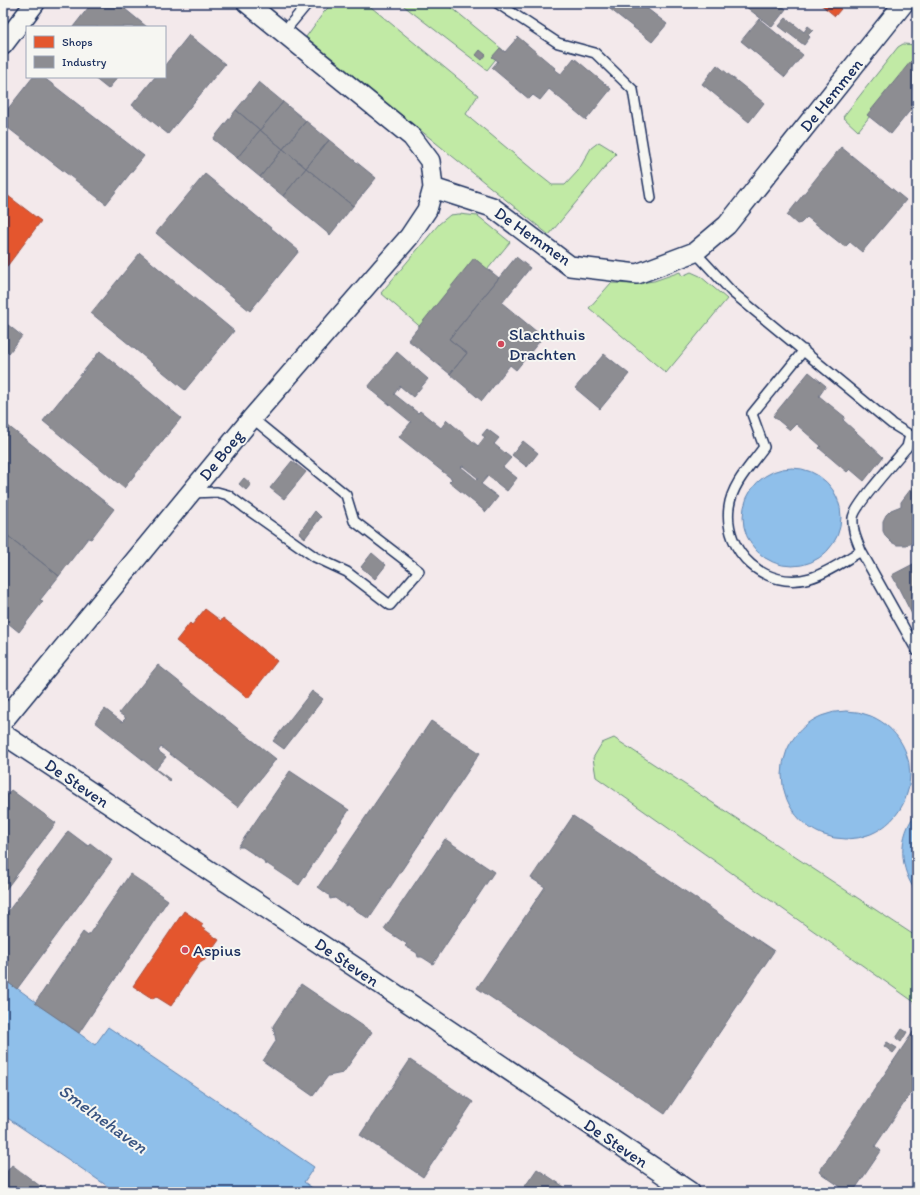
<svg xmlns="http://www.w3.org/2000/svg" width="920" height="1195" font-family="Itim,sans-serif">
<rect width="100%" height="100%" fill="#f3e9eb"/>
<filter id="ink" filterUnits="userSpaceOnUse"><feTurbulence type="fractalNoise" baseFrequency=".025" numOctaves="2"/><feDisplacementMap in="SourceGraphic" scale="8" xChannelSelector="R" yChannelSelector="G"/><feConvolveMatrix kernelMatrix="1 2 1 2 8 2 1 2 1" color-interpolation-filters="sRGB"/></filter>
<g filter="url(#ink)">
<path fill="#c1eaa5" stroke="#6e8c82" d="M 333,3 L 366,3 L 478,95 L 466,114 L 538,174 L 552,185 L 565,185 L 578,171 L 591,148 L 599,142 L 612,150 L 616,154 L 549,235 L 306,37 L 324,12 Z
M 400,3 L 439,3 L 451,7 L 503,50 L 487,70 Z
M 903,44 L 917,45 L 917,77 L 901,77 L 858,131 L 843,117 L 898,47 Z
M 459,214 L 478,216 L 510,242 L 432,337 L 381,293 L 439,224 L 450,215 Z
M 680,272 L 682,276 L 691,272 L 700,276 L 727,299 L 666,373 L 589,308 L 611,283 L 632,284 L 654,281 Z
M 614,738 L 917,937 L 917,1004 L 596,777 L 593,758 L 602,743 Z"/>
<path fill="#8fbfea" stroke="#6185b2" d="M743 517a49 49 0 1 1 98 0a49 49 0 1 1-98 0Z
M782 775a64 64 0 1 1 128 0a64 64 0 1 1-128 0Z
M 917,812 L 917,893 C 899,869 897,836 917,812 Z
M 3,978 L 95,1045 L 108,1027 L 314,1167 L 304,1182 L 318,1192 L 116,1192 L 3,1115 Z"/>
<path fill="#e4572e" stroke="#a84b3c" d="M 819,3 L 834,3 L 841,9 L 835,16 Z
M 3,192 L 41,221 L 5,269 L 3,267 Z
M 205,609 L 221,621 L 223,618 L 277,661 L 248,698 L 176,641 L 190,623 L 192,625 Z
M 184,911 L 203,924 L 201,927 L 219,940 L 204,961 L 202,960 L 171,1006 L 155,996 L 153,999 L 133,986 Z"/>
<path fill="#8d8d92" stroke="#6b7182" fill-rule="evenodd" d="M 92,3 L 131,3 L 125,9 L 147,27 L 73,27 Z
M 607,3 L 640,3 L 667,24 L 652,42 L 605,5 Z
M 741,3 L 778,3 L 786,9 L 772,27 Z
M 786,18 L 804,32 L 808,26 L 813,30 L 808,35 L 810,37 L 804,45 L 779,26 Z
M 759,19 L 803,55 L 785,77 L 741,41 Z
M 189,35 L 225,64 L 168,134 L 132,105 L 155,77 L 165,77 L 165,65 Z
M 518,37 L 555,68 L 554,69 L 561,74 L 574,58 L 611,89 L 586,120 L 549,89 L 540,100 L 533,95 L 529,99 L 492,68 L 498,61 L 492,57 L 500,48 L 505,52 Z
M 480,50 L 486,55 L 482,60 L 476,55 Z
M 911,61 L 917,66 L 917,102 L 891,134 L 867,115 Z
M 717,65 L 764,103 L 749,122 L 702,84 Z
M 33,77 L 43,77 L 144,156 L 106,204 L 3,124 L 3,115 Z
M 93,77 L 118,77 L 108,89 Z
M 259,82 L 283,102 L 260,130 L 236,110 Z
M 283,102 L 306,121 L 283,149 L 260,130 Z
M 236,110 L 260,130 L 237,158 L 213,139 Z
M 306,121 L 329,140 L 306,168 L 283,149 Z
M 260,130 L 283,149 L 260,177 L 237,158 Z
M 329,140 L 376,178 L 353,206 L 306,168 Z
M 841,147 L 906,200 L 862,252 L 850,242 L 845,247 L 807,217 L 801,223 L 797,224 L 787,215 Z
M 283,149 L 306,168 L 283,196 L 260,177 Z
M 306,168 L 353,206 L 330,235 L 283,196 Z
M 205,174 L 299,251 L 250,311 L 156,233 Z
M 140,253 L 234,331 L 185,390 L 91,313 Z
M 516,257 L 530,268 L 502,303 L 543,337 L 516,370 L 510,365 L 482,401 L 450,374 L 467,353 L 449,339 Z
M 474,258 L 499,278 L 449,339 L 467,353 L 450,374 L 408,340 Z
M 3,321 L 22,336 L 9,353 L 3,348 Z
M 100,351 L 181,418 L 124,488 L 43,421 Z
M 397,352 L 428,379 L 413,397 L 400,386 L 394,394 L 418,413 L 420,411 L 441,428 L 447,420 L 478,446 L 485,437 L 482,435 L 487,429 L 499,438 L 494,444 L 511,458 L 503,467 L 517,478 L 507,491 L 488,476 L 481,484 L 498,497 L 486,512 L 449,482 L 452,479 L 399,437 L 411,422 L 368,387 ZM 463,466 L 478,478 L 477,480 L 461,467 Z
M 604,354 L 629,374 L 600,409 L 575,388 Z
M 809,372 L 826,386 L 819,396 L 845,417 L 843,420 L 883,457 L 864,481 L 850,469 L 847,472 L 819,448 L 821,446 L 796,424 L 790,430 L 773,416 Z
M 3,422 L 114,509 L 91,539 L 88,538 L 59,576 L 3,532 Z
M 523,441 L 538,453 L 527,467 L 512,455 Z
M 292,461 L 306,472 L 284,499 L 270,488 Z
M 244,478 L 251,484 L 246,490 L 239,484 Z
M 917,481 L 917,540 L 913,543 L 907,545 L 897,545 L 891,542 L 886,537 L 883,531 L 883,521 L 886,515 L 891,510 L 901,506 L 901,502 Z
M 315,511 L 321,517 L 305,538 L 299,533 Z
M 3,532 L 59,576 L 40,600 L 43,601 L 19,632 L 3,619 Z
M 372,553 L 386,565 L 375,579 L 361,567 Z
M 917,562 L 917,624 L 892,575 Z
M 158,665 L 276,759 L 238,807 L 161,747 L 158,751 L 166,757 L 156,769 L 171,780 L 170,781 L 95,722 L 105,709 L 122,722 L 126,718 L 119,713 Z
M 312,691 L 323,699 L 284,749 L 273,741 Z
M 431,721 L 480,753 L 369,919 L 347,904 L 346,906 L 335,898 L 330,899 L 329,895 L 318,887 Z
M 290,771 L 349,810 L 299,885 L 266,863 L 265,865 L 264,861 L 243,847 L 238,847 Z
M 11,790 L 56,823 L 3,893 L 3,801 Z
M 573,816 L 774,951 L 665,1114 L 477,988 L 545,887 L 531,878 Z
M 68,831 L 88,846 L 90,843 L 112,860 L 17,989 L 3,979 L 3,918 Z
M 445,839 L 494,872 L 433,964 L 422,957 L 418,957 L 417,953 L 405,946 L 407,944 L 384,929 Z
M 130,874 L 168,900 L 79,1033 L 35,1003 L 83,932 L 88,936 Z
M 301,984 L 372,1032 L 343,1073 L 328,1076 L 313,1096 L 263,1061 L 276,1041 L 273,1026 Z
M 917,1026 L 917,1084 L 875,1146 L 881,1151 L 853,1192 L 848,1192 L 819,1172 Z
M 902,1029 L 907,1032 L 901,1042 L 896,1038 Z
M 887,1042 L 897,1048 L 893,1053 L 884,1046 Z
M 410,1060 L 473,1102 L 423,1177 L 360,1135 Z
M 12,1165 L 48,1192 L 3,1192 L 3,1177 Z
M 537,1169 L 572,1192 L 521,1192 Z"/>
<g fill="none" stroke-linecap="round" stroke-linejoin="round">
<defs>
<path id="lane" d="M 497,3 L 558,43 L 595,53 L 633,90 L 651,198
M 283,33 L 308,3
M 695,252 L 732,292 L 892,424 L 910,435 L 917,437
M 804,350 L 752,414 L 764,447 C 751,465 732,484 729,507 C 723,552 766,591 810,578 C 828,573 845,560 861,551 C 857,540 852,531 853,518 C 854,506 897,459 907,447 L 910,435
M 191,493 L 217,492 L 228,495 L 244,507 L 315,557 L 347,572 L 390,605 L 419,571 L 354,521 L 346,495 L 252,418
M 861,551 L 917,651"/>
<path id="street" d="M 247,3 L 412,137 L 430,161 L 433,188 L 492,207 L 570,266 L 637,274 L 695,252 L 727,225 L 904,3
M 3,45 L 35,3
M 3,721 L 252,418 L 409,237 L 427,210 L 433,188
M 3,734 L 373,979 L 690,1192"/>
</defs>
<use href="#lane" stroke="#1b2f5e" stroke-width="12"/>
<use href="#street" stroke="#1b2f5e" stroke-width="22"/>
<use href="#lane" stroke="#f6f6f2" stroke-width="9"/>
<use href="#street" stroke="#f6f6f2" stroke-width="19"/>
</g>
</g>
<g fill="#d1495b" stroke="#f6f6f2" stroke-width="1.5">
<circle cx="501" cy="344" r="4"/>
<circle cx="185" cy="950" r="4"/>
</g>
<g text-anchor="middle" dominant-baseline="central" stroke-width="4" stroke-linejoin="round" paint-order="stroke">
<g font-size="17" fill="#1b2f5e" stroke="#f6f6f2">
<text transform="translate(831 95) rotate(-51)">De Hemmen</text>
<text transform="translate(533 236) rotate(35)">De Hemmen</text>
<text transform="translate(221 455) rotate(-51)">De Boeg</text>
<text transform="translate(77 783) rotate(34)">De Steven</text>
<text transform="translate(347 962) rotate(34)">De Steven</text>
<text transform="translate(616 1143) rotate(34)">De Steven</text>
</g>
<g font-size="17" fill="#1b2f5e" stroke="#f6f6f2" text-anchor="start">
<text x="509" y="334">Slachthuis<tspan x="509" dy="20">Drachten</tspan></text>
<text x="193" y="950">Aspius</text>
</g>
<g font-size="18" font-style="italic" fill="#385381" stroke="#f6f6f2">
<text transform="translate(103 1119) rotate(36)">Smelnehaven</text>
</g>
</g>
<rect width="920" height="1195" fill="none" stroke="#f6f6f2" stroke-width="16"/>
<rect x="8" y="8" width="904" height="1179" fill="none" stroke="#1b2f5e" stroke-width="1.5" filter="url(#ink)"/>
<rect x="26" y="26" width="140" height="52" fill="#f6f6f2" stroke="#9ea6b7"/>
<rect x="34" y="36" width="20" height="12" fill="#e4572e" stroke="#9ea6b7"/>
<text x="62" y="46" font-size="12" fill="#1b2f5e">Shops</text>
<rect x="34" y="56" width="20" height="12" fill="#8d8d92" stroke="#9ea6b7"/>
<text x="62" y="66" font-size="12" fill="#1b2f5e">Industry</text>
</svg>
